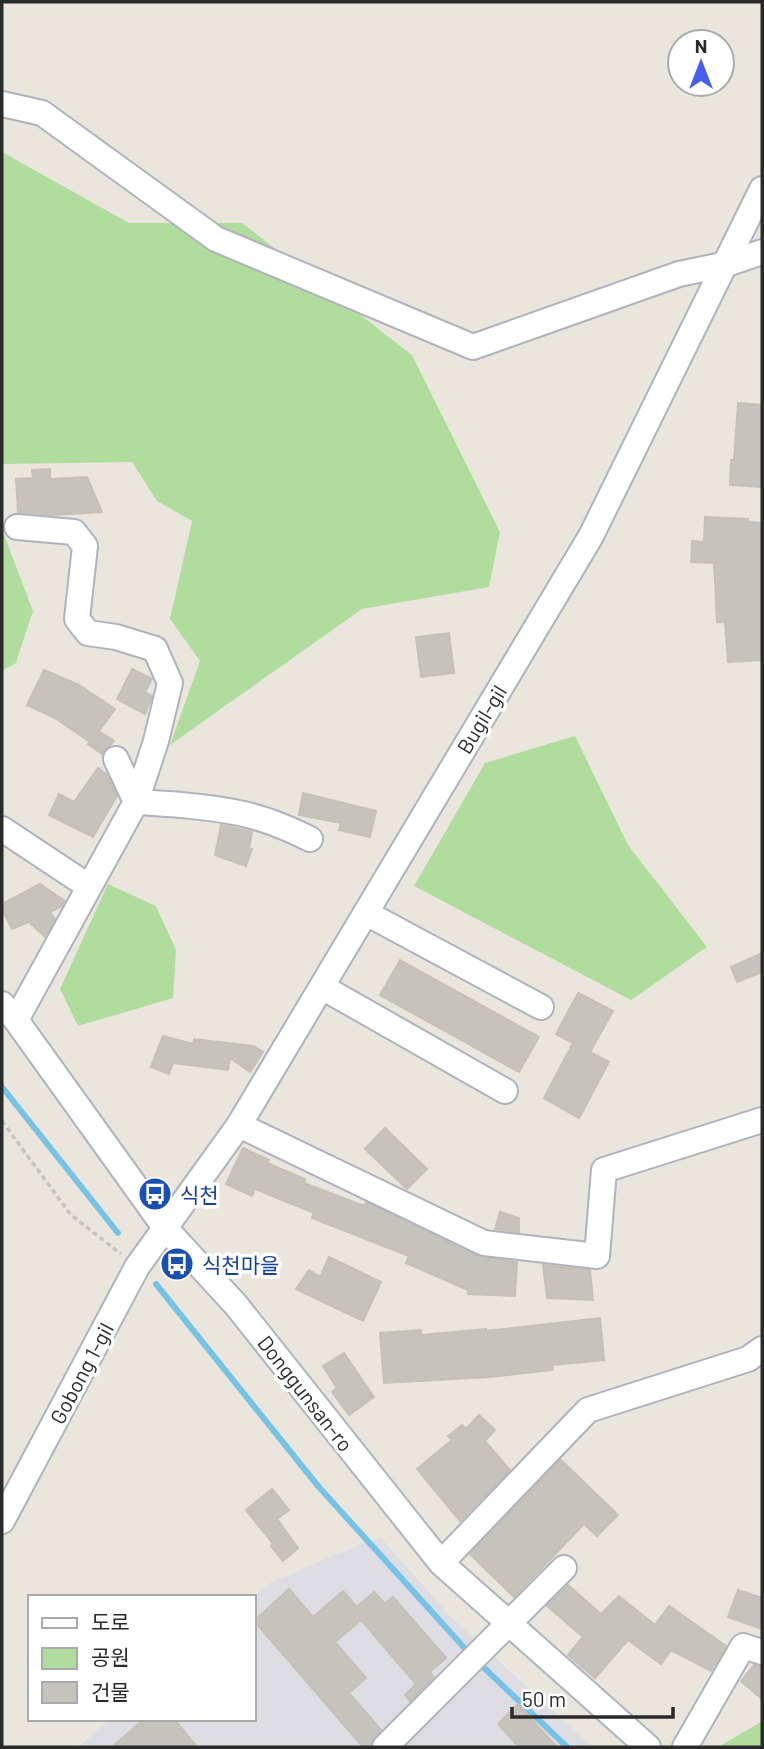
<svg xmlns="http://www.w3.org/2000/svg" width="764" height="1749" font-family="Barlow,'Noto Sans KR',sans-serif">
<rect width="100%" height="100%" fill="#ebe6dd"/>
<path fill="#dfdde4" d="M 381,1538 L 450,1616 L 592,1747 L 78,1747 L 111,1719 L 254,1719 L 254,1597 L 270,1583 L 351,1548 Z"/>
<path fill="#b0dd9d" d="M 2,152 L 129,223 L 242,223 L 412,355 L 500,532 L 489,587 L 362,609 L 170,745 L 200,661 L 170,619 L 192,521 L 157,501 L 132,462 L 3,464 L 3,532 L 33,611 L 16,663 L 2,671 Z
M 575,736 L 628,845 L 707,947 L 631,1000 L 414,886 L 485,763 Z
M 108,884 L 156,906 L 176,950 L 173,998 L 78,1026 L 60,989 Z
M 762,1722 L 762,1747 L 718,1747 L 761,1722 Z"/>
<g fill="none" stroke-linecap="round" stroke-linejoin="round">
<path stroke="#77c3e5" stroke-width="6" d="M 2,1087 L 118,1233
M 156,1284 L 318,1486 L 469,1653
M 477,1661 L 567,1747"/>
</g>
<path fill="#c6c2bc" stroke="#c6c1b7" stroke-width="2" d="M 738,403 L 762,405 L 762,487 L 730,485 L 731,460 L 734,460 Z
M 50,469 L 50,479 L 87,477 L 102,512 L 52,515 L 18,512 L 16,479 L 33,478 L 32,470 Z
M 705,517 L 748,519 L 748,522 L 762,523 L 762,562 L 760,562 L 762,660 L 728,662 L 725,622 L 717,622 L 714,563 L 691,562 L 692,541 L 704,542 Z
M 449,633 L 454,673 L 421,677 L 416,637 Z
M 132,669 L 152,679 L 145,692 L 152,696 L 145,714 L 117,699 Z
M 44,670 L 79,685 L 115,709 L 99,731 L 114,741 L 102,754 L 88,744 L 90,742 L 55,718 L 27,705 Z
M 98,768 L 107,775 L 117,796 L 93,837 L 49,815 L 59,794 L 74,802 Z
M 303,793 L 376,811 L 370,837 L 339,830 L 341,823 L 299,815 Z
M 221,825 L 252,832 L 249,848 L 252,849 L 246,866 L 215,855 Z
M 40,884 L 65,901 L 62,906 L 50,912 L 55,919 L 45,937 L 29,922 L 12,929 L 2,909 L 2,904 Z
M 762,953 L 762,972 L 737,982 L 731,967 Z
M 400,960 L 539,1037 L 519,1072 L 380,995 Z
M 578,993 L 613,1011 L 590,1052 L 609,1062 L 579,1118 L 544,1098 L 573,1043 L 556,1034 Z
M 163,1036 L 193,1044 L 194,1039 L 254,1046 L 263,1052 L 250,1072 L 230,1058 L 228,1070 L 173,1063 L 169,1074 L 151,1067 Z
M 385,1128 L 427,1169 L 407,1189 L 365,1149 Z
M 243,1148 L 269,1160 L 267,1163 L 305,1179 L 304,1183 L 364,1206 L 366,1202 L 478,1256 L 517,1262 L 515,1296 L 468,1294 L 468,1290 L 406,1263 L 409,1256 L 312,1218 L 314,1213 L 255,1189 L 252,1196 L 226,1184 Z
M 500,1212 L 519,1218 L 519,1232 L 495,1229 Z
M 329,1257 L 381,1282 L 363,1321 L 296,1289 L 309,1270 L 320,1277 Z
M 543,1265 L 590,1270 L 593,1300 L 547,1298 Z
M 600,1318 L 604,1360 L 552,1365 L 553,1370 L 490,1377 L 384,1383 L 380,1333 L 421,1330 L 421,1335 L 486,1329 L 486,1331 Z
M 344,1353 L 374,1397 L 349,1415 L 332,1392 L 337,1388 L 323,1366 Z
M 479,1415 L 495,1430 L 485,1441 L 510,1470 L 460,1521 L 417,1469 L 452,1440 L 448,1436 L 462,1425 L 466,1429 Z
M 561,1460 L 618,1515 L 597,1536 L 584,1524 L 514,1597 L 470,1554 Z
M 272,1489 L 289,1510 L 277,1519 L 298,1548 L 283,1561 L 271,1546 L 273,1544 L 246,1510 Z
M 568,1585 L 601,1614 L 619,1596 L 655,1625 L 669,1606 L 726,1646 L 711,1671 L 671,1650 L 661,1664 L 628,1640 L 595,1678 L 568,1655 L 583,1637 L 547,1606 Z
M 289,1589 L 313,1617 L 343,1591 L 357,1607 L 374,1592 L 385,1604 L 393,1597 L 446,1658 L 430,1672 L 434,1677 L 410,1701 L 405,1695 L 416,1684 L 361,1620 L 335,1642 L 366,1678 L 349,1693 L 381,1730 L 374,1737 L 371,1747 L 363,1747 L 254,1621 Z
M 738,1590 L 762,1598 L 762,1629 L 728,1617 Z
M 754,1665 L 762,1666 L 762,1699 L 741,1681 Z
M 518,1704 L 532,1720 L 557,1747 L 519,1747 L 498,1724 Z
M 144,1719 L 174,1719 L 197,1747 L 112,1747 Z"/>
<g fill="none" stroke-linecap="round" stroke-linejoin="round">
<defs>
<path id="minor" d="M 2,104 L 42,113 L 216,239 L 473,347 L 679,274 L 727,264 L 762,252
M 17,527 L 74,532 L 85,546 L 77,619 L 88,633 L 116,637 L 155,649 L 170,683 L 156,741 L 136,802 C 170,804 205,806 239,813 C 264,818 288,828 310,839
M 2,829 L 88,886
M 366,913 L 541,1007
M 322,987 L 505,1091
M 2,1004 L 16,1020 L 166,1229 L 236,1305 L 441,1563 L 648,1747
M 16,1020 L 136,802 L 116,759
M 239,1125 L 484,1243 L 597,1256 L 604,1170 L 762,1120
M 2,1521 L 137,1267 L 239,1125 L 591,536 L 762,189
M 441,1563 L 588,1410 L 748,1359 L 762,1349
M 385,1747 L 564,1568
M 685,1747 L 743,1646 L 762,1652"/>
</defs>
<use href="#minor" stroke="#b0b2bc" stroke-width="28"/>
<path stroke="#c3c3c3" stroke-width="3.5" stroke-dasharray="5 3.5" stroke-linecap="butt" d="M 2,1121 L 71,1215 L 121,1254"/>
<use href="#minor" stroke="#fff" stroke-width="24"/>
</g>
<defs>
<symbol id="bus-disc" viewBox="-11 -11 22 22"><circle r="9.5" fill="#1a4fb4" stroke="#fff"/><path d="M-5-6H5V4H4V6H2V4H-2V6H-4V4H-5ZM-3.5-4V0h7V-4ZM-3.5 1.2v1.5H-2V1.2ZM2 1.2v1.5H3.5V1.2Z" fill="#fff"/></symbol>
</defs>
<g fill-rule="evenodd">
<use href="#bus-disc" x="136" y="1175" width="38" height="38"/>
<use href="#bus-disc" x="158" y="1245" width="38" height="38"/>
</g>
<g text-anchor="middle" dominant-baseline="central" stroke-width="7" stroke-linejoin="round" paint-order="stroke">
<g font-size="21" fill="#2a2a2a" stroke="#fff">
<text transform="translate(481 719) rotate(-59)">Bugil-gil</text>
<text transform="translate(81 1373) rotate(-62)">Gobong 1-gil</text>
<text transform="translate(306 1393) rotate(52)">Donggunsan-ro</text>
</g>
<g font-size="21" fill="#164399" stroke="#fff" text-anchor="start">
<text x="180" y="1194">식천</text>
<text x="202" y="1264">식천마을</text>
</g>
</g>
<rect width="764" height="1749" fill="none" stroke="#2a2a2a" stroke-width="7"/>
<rect x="28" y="1595" width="228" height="126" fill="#ffffff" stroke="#aaaaaa" stroke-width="2"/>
<rect x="42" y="1618" width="35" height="10" fill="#ffffff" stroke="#aaaaaa" stroke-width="2"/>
<text x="91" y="1630" font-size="21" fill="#2a2a2a">도로</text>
<rect x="42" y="1648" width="35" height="21" fill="#b0dd9d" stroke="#aaaaaa" stroke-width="2"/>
<text x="91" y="1665" font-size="21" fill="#2a2a2a">공원</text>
<rect x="42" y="1682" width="35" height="21" fill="#c6c2bc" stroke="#aaaaaa" stroke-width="2"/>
<text x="91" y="1700" font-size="21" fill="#2a2a2a">건물</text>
<g transform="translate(701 63)"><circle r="33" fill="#ffffff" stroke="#aaaaaa" stroke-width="2"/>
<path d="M0-5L12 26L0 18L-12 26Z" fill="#495fec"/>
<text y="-10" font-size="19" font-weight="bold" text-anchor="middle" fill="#2a2a2a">N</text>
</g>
<path d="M512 1707v10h161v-10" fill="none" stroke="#2a2a2a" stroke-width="3.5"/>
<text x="522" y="1707" font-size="21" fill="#2a2a2a" stroke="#ffffff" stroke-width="5" paint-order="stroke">50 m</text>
</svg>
